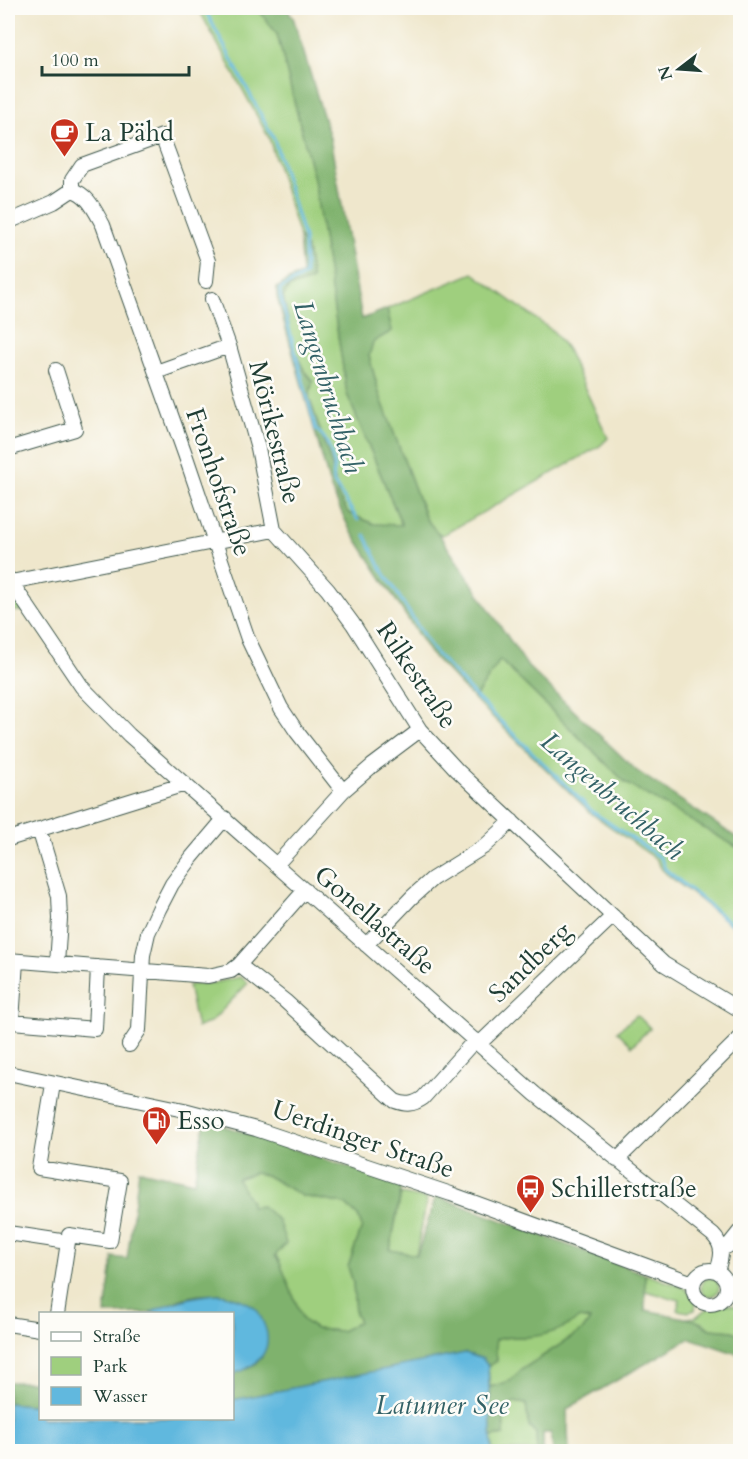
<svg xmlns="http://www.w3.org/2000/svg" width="748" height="1459" font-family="Cardo,serif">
<rect width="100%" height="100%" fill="#fdfcf7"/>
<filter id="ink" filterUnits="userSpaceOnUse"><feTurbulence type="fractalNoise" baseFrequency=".0167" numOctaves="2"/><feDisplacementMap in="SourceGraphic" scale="12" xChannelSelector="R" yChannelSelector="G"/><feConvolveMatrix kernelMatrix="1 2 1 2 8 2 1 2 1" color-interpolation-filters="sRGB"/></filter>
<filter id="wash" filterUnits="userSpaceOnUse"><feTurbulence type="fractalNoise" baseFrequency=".008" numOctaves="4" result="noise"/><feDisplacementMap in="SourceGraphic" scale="24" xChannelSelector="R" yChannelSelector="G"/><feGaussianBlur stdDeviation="1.35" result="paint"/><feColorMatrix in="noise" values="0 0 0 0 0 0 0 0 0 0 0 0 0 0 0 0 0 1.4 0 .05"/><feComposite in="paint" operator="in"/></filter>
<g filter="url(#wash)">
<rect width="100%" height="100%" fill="#efe7cc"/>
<path fill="#9fcf7e" stroke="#5f8659" stroke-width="1.5" d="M 198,8 L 257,8 L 277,34 L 314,179 L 347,394 L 402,526 L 374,524 L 348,513 L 338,496 L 332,466 L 309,397 L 312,381 C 292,361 290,324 283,297 L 289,287 L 312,280 L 307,249 L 299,236 L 269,138 Z
M 473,273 L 554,332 L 567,350 L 608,438 L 600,446 L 443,535 L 438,533 L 426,519 L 379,393 L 369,356 L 373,342 L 392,331 L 387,309 Z
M 8,584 L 24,611 L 8,611 Z
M 500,660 L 626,783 L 740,849 L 740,932 L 663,871 L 656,859 L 592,814 L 474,699 Z
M 240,977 L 248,983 L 212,1021 L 197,1028 L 188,985 L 213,983 Z
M 637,1015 L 650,1028 L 632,1046 L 617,1031 Z
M 254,1173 L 266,1175 L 302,1196 L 345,1204 L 358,1216 L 362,1227 L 348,1267 L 353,1282 L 355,1313 L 359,1322 L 341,1331 L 316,1329 L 303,1320 L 280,1263 L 236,1179 Z
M 401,1194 L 427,1199 L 416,1255 L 390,1250 Z
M 645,1274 L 685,1288 L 696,1302 L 695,1310 L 689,1312 L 677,1310 L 680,1300 L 645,1291 Z
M701 1287a9 9 0 1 1 18 0a9 9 0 1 1-18 0Z
M 727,1304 L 740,1307 L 740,1334 L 732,1331 L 710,1329 L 703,1323 L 684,1318 L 696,1317 L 706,1309 Z
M 580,1318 L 590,1320 L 583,1330 L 521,1370 L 510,1381 L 490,1387 L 488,1366 L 497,1361 L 495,1340 C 505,1336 514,1337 524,1337 C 546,1336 562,1330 580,1318 Z
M 514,1402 L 526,1404 L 529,1427 L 536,1433 L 537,1451 L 492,1451 L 491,1437 L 504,1435 C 503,1421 502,1411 514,1402 Z"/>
<path fill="#7fb26d" stroke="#4f7850" stroke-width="1.5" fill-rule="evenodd" d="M 257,8 L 286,8 L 293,17 L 330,138 L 362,319 L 387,309 L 392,331 L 373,342 L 369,356 L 379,393 L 426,519 L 438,533 L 528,667 L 637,771 L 740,840 L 740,849 L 626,783 L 500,660 L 474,699 L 430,653 L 349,528 L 331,489 L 277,297 L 277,288 L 287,281 L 302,274 L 299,236 L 307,249 L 312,280 L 289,287 L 283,297 C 290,325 292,361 313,381 L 309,397 L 332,466 L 338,496 L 348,513 L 374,524 L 402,525 L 347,394 L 314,179 L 277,34 Z
M 205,1121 L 227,1127 L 402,1185 L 390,1250 L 417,1255 L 436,1196 L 645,1274 L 645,1310 L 695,1320 L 710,1329 L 732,1331 L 740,1334 L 740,1355 L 690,1338 L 567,1409 L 569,1451 L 553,1451 L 551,1433 L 543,1433 L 543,1451 L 537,1451 L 536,1433 L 529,1427 L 526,1404 L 514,1402 C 502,1411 503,1421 504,1435 L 491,1437 L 490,1387 L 510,1381 L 521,1370 L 583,1330 L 590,1320 L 580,1318 C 562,1330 546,1336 525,1337 C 514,1337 505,1336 495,1340 L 497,1361 L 488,1366 L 483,1359 L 465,1353 L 233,1400 L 233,1374 L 253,1366 L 262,1357 L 239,1299 L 221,1294 L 198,1295 L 181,1299 L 150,1313 L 105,1314 L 113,1257 L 127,1259 L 139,1170 L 194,1182 ZM 254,1173 L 266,1175 L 302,1196 L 345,1204 L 358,1216 L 362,1227 L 348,1267 L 353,1282 L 355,1313 L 359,1322 L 341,1331 L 316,1329 L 303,1320 L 280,1263 L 275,1256 L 286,1243 L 278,1220 L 262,1206 L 251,1207 L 251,1202 L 237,1179 Z
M 8,1382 L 40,1382 L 40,1406 L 8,1403 Z"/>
<path fill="#61b8de" stroke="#407a89" stroke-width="1.5" d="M 221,1294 C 232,1297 248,1300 256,1309 C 259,1311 261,1318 263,1322 C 276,1349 258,1367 233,1374 L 232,1314 L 150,1313 C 173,1301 195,1295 221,1294 Z
M 465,1353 L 483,1359 L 488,1366 L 492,1451 L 8,1451 L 8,1403 L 40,1406 L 40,1418 L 232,1418 L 233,1400 Z"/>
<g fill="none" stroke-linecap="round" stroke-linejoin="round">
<path stroke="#61b8de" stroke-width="3" d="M 204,8 L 274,139 L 304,238 L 305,275 L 280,289 L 280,295 L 316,430 C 326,435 332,453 334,464 C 335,470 332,476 334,483 L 358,520
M 365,535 L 380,566 L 432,649 L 476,697 L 593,812 L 661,858 L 665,869 L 740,931"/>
</g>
</g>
<g filter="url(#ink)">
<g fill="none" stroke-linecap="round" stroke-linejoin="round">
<defs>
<path id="minor" d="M 72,190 L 72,180 L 82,165 L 162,136 L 208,261 L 206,281
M 8,222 L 54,202 L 72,190 C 88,194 95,211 103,225 L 185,454 L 248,639 L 281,708 L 297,732 L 343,791
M 212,299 L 229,346 L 258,448 L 274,530
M 156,372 L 229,346
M 8,449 L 75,429 L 56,370
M 8,578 L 11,582 L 274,530 L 328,590 L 353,624 L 420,730 L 457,770 L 664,964 L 740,1010
M 11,582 L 82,687 L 129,735 L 535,1094 L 713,1235 C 724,1246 722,1257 717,1271
M 39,829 L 59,896 L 60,919 L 57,964
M 8,839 L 185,784
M 276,865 L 343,791 L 372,766 L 420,730
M 366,945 L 412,897 L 432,879 L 485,846 L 512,821
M 8,960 L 208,976 L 231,971 L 239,965 L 305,890
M 16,961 L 12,1022 L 95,1029 L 98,967
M 239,965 L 285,1001 L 395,1101 C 406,1105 413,1105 423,1098 L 475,1040
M 479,1044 L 613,916
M 129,1045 L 139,1030 L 143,955 L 148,933 L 159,909 L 172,884 L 192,857 L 225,818
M 8,1073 L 184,1110 L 256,1129 L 451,1194 L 693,1283
M 617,1160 L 740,1038
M 8,1233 L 68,1242 L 69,1235 L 110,1241 L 120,1181 L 39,1168 L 53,1084
M 721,1249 L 728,1246 L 740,1231
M693 1287a17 17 0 1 1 34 0a17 17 0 1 1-34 0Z
M 57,1314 L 68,1242
M 8,1324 L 40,1329"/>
</defs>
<use href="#minor" stroke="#3e564b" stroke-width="16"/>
<use href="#minor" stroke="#fff" stroke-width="14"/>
</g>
</g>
<defs>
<symbol id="cafe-pin" viewBox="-11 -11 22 30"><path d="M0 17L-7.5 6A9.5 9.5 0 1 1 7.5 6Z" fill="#c8321e" stroke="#fdfcf7"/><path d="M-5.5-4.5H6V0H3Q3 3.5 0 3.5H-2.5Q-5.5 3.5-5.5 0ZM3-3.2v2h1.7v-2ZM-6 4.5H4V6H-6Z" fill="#fff"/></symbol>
<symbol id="fuel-pin" viewBox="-11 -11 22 30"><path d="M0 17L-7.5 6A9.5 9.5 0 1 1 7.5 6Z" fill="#c8321e" stroke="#fdfcf7"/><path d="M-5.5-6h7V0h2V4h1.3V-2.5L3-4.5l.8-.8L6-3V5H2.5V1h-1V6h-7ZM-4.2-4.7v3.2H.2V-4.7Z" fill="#fff"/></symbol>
<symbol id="bus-pin" viewBox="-11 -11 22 30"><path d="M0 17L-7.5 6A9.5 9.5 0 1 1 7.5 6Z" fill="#c8321e" stroke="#fdfcf7"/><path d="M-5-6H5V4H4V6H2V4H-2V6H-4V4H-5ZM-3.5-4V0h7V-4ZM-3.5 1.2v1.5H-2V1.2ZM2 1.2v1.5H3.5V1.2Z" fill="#fff"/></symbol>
</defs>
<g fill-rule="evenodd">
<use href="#cafe-pin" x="48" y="116" width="33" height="45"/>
<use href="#fuel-pin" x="140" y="1104" width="33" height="45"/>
<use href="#bus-pin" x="514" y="1172" width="33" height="45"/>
</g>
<g text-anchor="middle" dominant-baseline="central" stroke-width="5" stroke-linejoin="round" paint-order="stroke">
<g font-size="26" fill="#1f3d34" stroke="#fdfcf7" text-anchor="start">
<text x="85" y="132">La Pähd</text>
<text x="177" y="1120">Esso</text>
<text x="551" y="1188">Schillerstraße</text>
</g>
<g font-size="26" fill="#1f3d34" stroke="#fdfcf7">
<text transform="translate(275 432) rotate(76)">Mörikestraße</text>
<text transform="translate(219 482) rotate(71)">Fronhofstraße</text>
<text transform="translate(417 675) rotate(56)">Rilkestraße</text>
<text transform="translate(375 920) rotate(41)">Gonellastraße</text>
<text transform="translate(530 962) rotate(-44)">Sandberg</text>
<text transform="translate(363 1139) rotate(19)">Uerdinger Straße</text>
</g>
<g font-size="27" font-style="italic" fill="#336267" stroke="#fdfcf7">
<text transform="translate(328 387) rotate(73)">Langenbruchbach</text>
<text transform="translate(612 796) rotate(41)">Langenbruchbach</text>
<text x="442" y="1405">Latumer See</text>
</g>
</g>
<rect width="748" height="1459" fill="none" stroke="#fdfcf7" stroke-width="30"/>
<rect x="39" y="1312" width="195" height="108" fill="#fdfcf7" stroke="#a4b0a9" stroke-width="1.5"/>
<rect x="51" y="1332" width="30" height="9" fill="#ffffff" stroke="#a4b0a9" stroke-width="1.5"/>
<text x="93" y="1342" font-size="18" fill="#1f3d34">Straße</text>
<rect x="51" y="1357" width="30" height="18" fill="#9fcf7e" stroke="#a4b0a9" stroke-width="1.5"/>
<text x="93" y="1372" font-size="18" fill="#1f3d34">Park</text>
<rect x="51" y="1387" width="30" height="18" fill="#61b8de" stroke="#a4b0a9" stroke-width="1.5"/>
<text x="93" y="1402" font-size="18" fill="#1f3d34">Wasser</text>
<g transform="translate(679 69) rotate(253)" stroke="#fdfcf7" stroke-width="4.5" paint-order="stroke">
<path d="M0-4.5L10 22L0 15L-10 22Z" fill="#1f3d34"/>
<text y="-9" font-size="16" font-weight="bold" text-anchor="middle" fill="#1f3d34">N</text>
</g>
<path d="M42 66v9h147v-9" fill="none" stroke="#1f3d34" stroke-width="3"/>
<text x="51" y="66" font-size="18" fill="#1f3d34" stroke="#fdfcf7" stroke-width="4.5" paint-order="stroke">100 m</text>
</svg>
